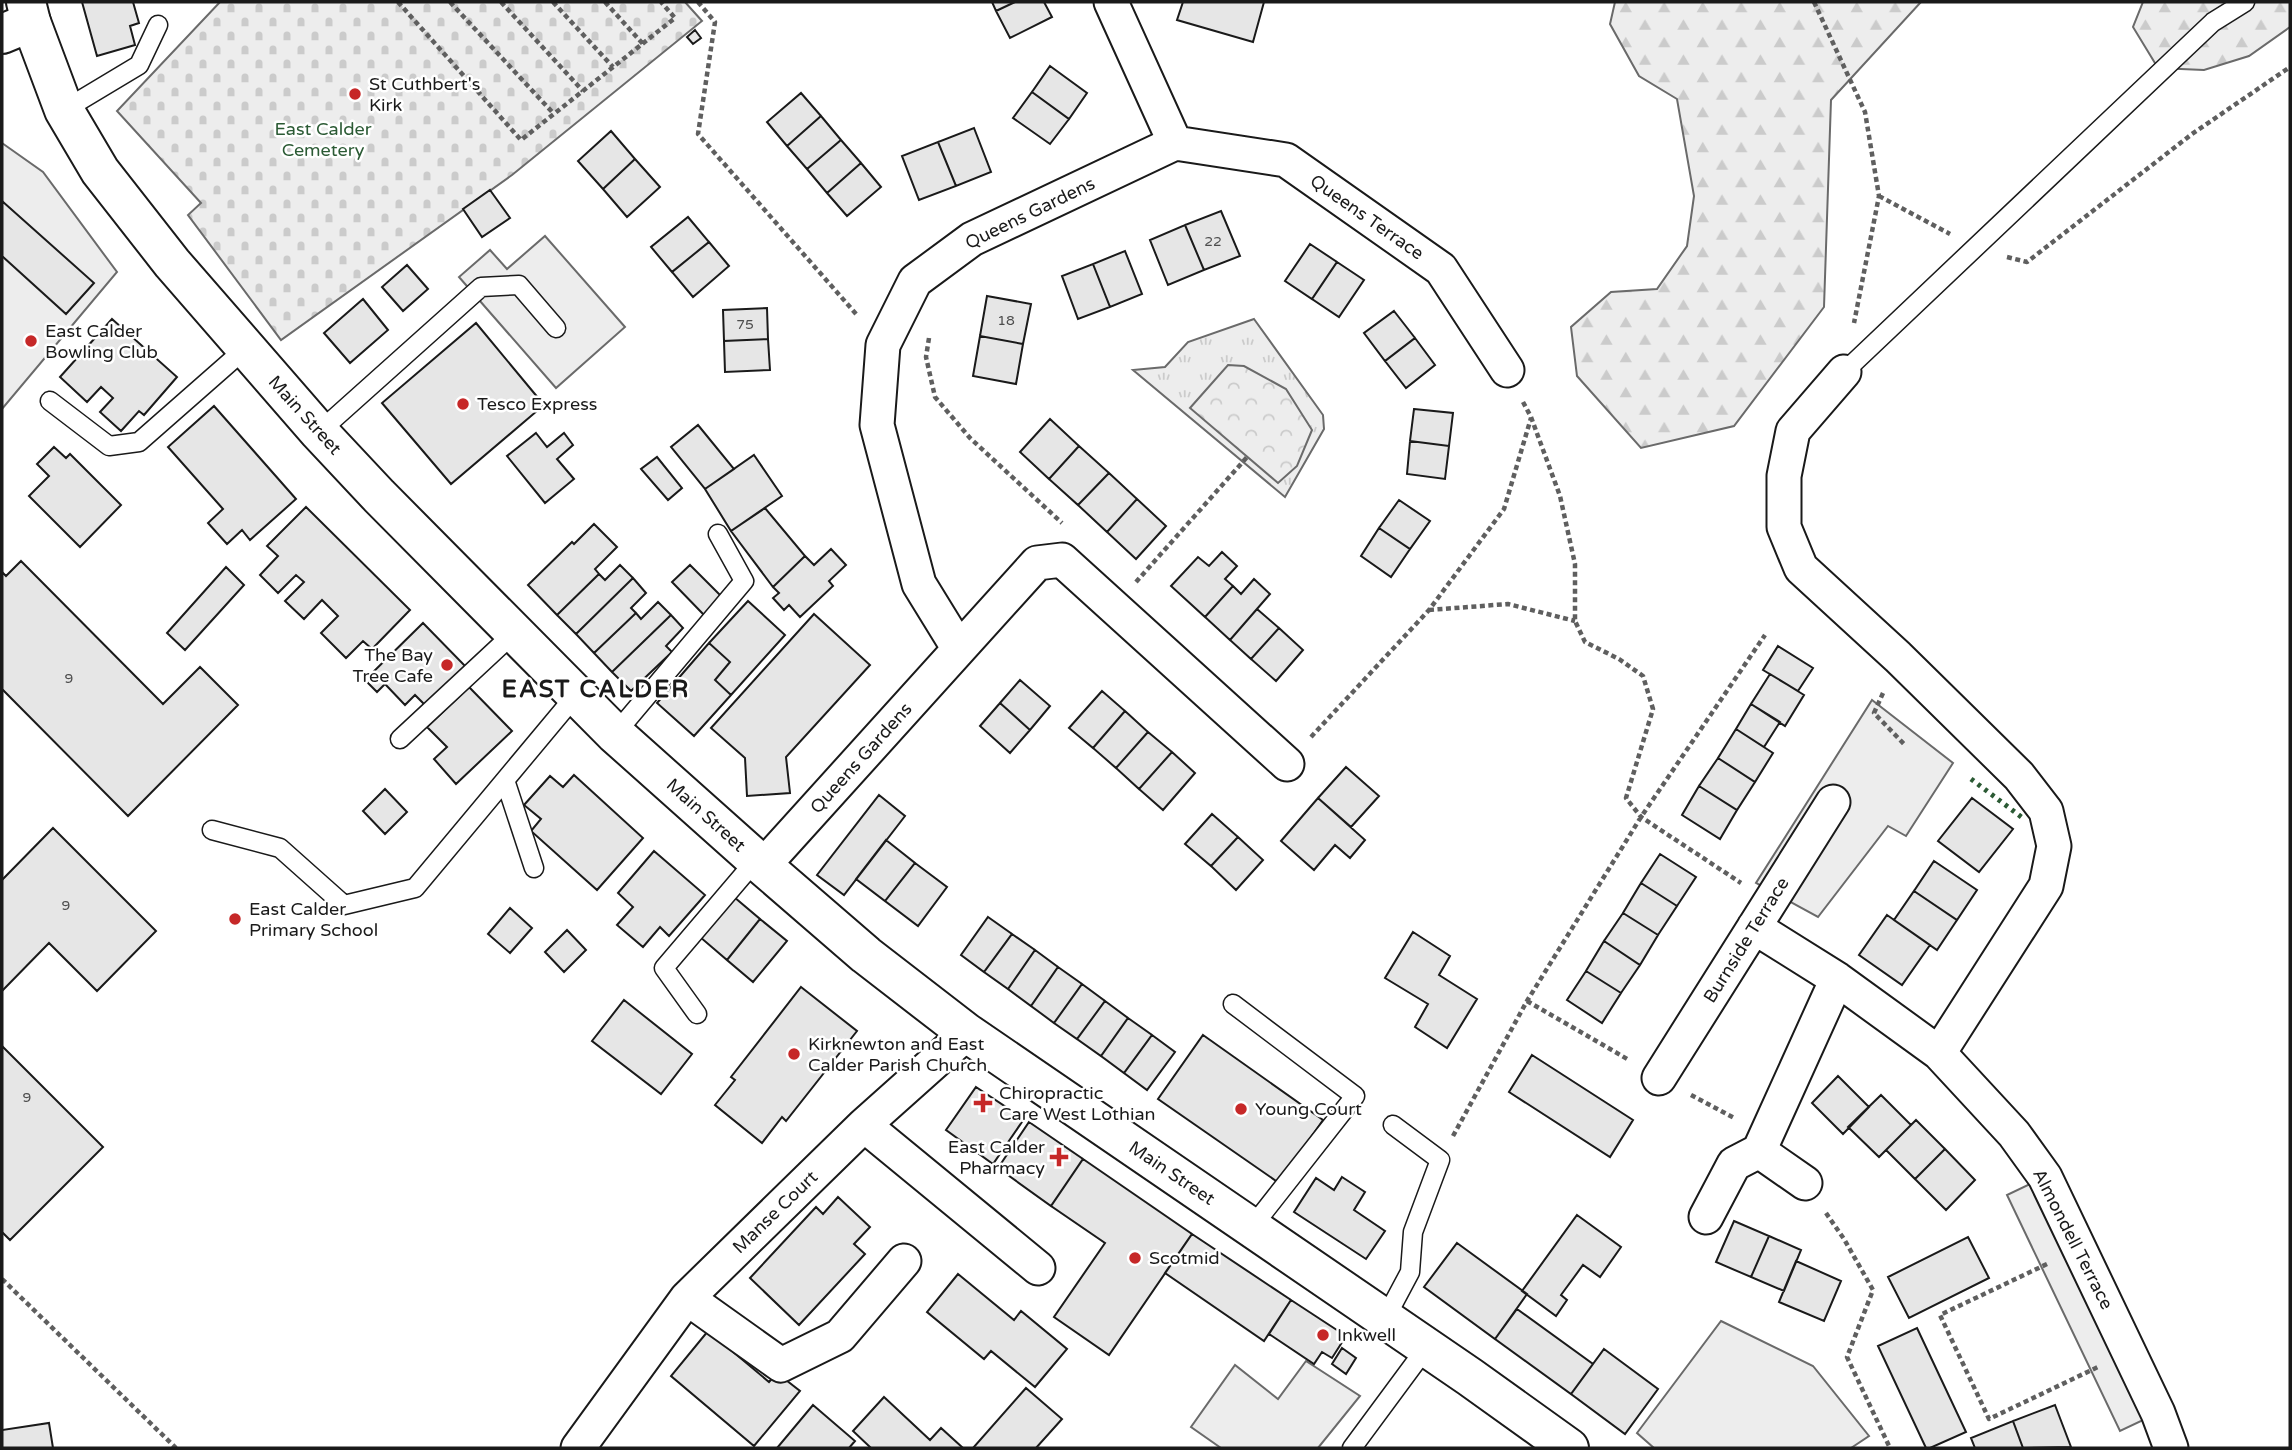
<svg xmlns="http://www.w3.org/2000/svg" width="2292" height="1450" font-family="'Varela Round',sans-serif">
<defs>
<pattern id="grass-tufts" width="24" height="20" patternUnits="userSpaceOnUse" patternTransform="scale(1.75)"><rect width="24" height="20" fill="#ededed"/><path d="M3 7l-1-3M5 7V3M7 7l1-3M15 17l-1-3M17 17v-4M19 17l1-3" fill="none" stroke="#cbcbcb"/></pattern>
<pattern id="forest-firs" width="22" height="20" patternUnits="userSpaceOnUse" patternTransform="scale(1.75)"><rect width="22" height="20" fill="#ededed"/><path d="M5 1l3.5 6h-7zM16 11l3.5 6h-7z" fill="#cbcbcb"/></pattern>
<pattern id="cemetery-stones" width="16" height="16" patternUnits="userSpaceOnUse" patternTransform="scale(1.75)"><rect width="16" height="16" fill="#ededed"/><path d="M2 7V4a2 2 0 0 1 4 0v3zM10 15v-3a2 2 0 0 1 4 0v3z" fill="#cbcbcb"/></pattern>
<pattern id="park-crowns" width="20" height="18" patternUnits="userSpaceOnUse" patternTransform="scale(1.75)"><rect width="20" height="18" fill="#ededed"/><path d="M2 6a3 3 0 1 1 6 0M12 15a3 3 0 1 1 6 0" fill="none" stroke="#cbcbcb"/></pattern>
</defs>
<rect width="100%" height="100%" fill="#fff"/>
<path fill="url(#grass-tufts)" stroke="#6a6a6a" stroke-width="2" d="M 1254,319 L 1323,415 L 1324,429 L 1285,497 L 1133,370 L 1165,367 L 1188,342 Z"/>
<path fill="url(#forest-firs)" stroke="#6a6a6a" stroke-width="2" d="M 1615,2 L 1921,2 L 1831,100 L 1824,307 L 1734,426 L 1641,448 L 1577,376 L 1571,327 L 1611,292 L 1657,289 L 1687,246 L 1694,196 L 1677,99 L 1639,76 L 1610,24 Z
M 2143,2 L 2290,2 L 2290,27 L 2249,56 L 2204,70 L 2158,68 L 2133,27 Z"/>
<path fill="url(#cemetery-stones)" stroke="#6a6a6a" stroke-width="2" d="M 220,2 L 685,2 L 702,21 L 512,175 L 281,340 L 188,215 L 201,203 L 117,111 Z"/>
<path fill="url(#park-crowns)" stroke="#6a6a6a" stroke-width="2" d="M 1228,365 L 1244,366 L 1286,389 L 1312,430 L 1297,466 L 1278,483 L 1190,408 Z"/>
<path fill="#ededed" stroke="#6a6a6a" stroke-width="2" d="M 2,143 L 43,172 L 117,272 L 2,409 Z
M 545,236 L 625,327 L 556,388 L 459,277 L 490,250 L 507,269 Z
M 1872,700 L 1953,763 L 1906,836 L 1888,826 L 1818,917 L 1756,883 Z
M 2045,1177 L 2158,1413 L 2120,1431 L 2007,1195 Z
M 1721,1321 L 1813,1366 L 1869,1436 L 1851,1448 L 1654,1448 L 1637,1433 Z
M 1306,1361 L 1360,1396 L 1318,1448 L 1221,1448 L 1191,1427 L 1235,1365 L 1278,1399 Z"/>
<path fill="#e6e6e6" stroke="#1a1a1a" stroke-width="2" d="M 82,2 L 135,2 L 133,2 L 139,23 L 130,26 L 135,45 L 97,56 Z
M 992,2 L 1015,2 L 996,11 Z
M 1015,2 L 1044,2 L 1052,17 L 1010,38 L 996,11 Z
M 1183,2 L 1264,2 L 1253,42 L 1177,20 Z
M 695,30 L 701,38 L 693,44 L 687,37 Z
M 1050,66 L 1087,93 L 1069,119 L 1032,92 Z
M 1032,92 L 1069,119 L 1050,144 L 1013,118 Z
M 801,93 L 821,116 L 787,146 L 767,122 Z
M 821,116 L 841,140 L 807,169 L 787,146 Z
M 974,128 L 991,172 L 956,186 L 938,142 Z
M 611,131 L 635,159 L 603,189 L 578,161 Z
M 841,140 L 861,163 L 827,193 L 807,169 Z
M 938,142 L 956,186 L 919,200 L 902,156 Z
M 635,159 L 660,187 L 627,217 L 603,189 Z
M 861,163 L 881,187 L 847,216 L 827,193 Z
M 490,190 L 510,218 L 482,237 L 463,209 Z
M 2,201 L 94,283 L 66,314 L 2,256 Z
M 1221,211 L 1240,256 L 1204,270 L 1185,225 Z
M 688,217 L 709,242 L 672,272 L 651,247 Z
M 1185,225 L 1204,270 L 1168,285 L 1150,240 Z
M 709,242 L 729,266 L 693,297 L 672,272 Z
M 1310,244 L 1337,262 L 1312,299 L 1285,281 Z
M 1125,251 L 1142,294 L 1110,307 L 1093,264 Z
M 1337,262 L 1364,280 L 1339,317 L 1312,299 Z
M 1093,264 L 1110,307 L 1078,319 L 1062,276 Z
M 407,265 L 428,289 L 403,311 L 382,287 Z
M 987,296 L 1031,304 L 1023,344 L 980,336 Z
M 363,299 L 388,330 L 350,363 L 324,333 Z
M 767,308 L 768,339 L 724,341 L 723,310 Z
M 1394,311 L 1415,338 L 1385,361 L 1364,333 Z
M 112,319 L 177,377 L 144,415 L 139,411 L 121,431 L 100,412 L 113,398 L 101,387 L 87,402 L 60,377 Z
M 476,323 L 544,405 L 451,484 L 382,403 Z
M 980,336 L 1023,344 L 1016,384 L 973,376 Z
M 1415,338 L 1435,365 L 1406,388 L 1385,361 Z
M 768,339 L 770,370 L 725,372 L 724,341 Z
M 214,406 L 296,499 L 250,540 L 242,530 L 227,544 L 208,523 L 223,509 L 168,447 Z
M 1414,409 L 1453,413 L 1449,446 L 1410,441 Z
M 1050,419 L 1079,446 L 1049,479 L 1020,452 Z
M 698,425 L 734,469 L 705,489 L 671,447 Z
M 536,433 L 547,447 L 564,433 L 573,445 L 557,459 L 574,479 L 545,503 L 507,456 Z
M 1410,441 L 1449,446 L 1445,479 L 1407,474 Z
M 1079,446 L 1109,473 L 1078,505 L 1049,479 Z
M 54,447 L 66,458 L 70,454 L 121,505 L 80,547 L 29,496 L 49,476 L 37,464 Z
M 754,455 L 782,496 L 731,531 L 705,489 Z
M 657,457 L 682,488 L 668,500 L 641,469 Z
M 1109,473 L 1137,499 L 1107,532 L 1078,505 Z
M 1137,499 L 1166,526 L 1136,559 L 1107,532 Z
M 1399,500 L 1430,521 L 1410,549 L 1379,528 Z
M 306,507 L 410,610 L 372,649 L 363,641 L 346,658 L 321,633 L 338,616 L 322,600 L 304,619 L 285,601 L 304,582 L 296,575 L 278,593 L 260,575 L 278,556 L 267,546 Z
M 765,508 L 805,556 L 773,587 L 731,531 Z
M 594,524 L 617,547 L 595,569 L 599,574 L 557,615 L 528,585 L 572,542 L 574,544 Z
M 1379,528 L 1410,549 L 1391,577 L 1361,556 Z
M 831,549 L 846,565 L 829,581 L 833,586 L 800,617 L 789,605 L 784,610 L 773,598 L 779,593 L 773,587 L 805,556 L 814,565 Z
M 1222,552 L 1237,566 L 1225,579 L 1233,586 L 1205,617 L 1171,586 L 1198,557 L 1209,566 Z
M 21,561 L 163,704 L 200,667 L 238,705 L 128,816 L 2,689 L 2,572 L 6,576 Z
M 620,565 L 633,578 L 576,634 L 557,615 L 599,574 L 605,580 Z
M 690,565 L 724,599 L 705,616 L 672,582 Z
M 226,567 L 244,585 L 185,650 L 167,633 Z
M 633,578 L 646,593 L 631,608 L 636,613 L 594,653 L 576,634 Z
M 1254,579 L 1270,594 L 1230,640 L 1205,617 L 1233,586 L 1241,594 Z
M 748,601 L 785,635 L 731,695 L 715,680 L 730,662 L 709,643 Z
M 658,602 L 671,615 L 612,672 L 594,653 L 636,613 L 641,619 Z
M 1257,609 L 1279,628 L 1251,659 L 1230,640 Z
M 814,614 L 870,665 L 786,757 L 790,793 L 747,796 L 745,758 L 711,728 Z
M 671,615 L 683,628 L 666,646 L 672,652 L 631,691 L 612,672 Z
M 423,623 L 467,668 L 427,707 L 415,695 L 405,705 L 385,684 L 377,692 L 365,680 Z
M 1279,628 L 1303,650 L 1276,681 L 1251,659 Z
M 709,643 L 730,662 L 715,680 L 731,695 L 694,736 L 657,703 Z
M 1778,646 L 1813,668 L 1798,691 L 1763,670 Z
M 1770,674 L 1804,695 L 1785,726 L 1751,704 Z
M 1020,680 L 1050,706 L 1030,730 L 1000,703 Z
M 469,687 L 512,731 L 456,784 L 434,759 L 447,747 L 427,727 Z
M 1102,691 L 1125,711 L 1093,748 L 1069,728 Z
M 1000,703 L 1030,730 L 1010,753 L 980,726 Z
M 1751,704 L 1780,722 L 1764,747 L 1736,729 Z
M 1125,711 L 1148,732 L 1116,768 L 1093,748 Z
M 1736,729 L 1773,753 L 1755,782 L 1718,758 Z
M 1148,732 L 1172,752 L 1139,789 L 1116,768 Z
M 1172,752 L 1195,773 L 1163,810 L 1139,789 Z
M 1718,758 L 1755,782 L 1737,810 L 1699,786 Z
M 1346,767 L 1379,796 L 1351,827 L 1318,798 Z
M 574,775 L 643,838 L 597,890 L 531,831 L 541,819 L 524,805 L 550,776 L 563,787 Z
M 1699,786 L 1737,810 L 1720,839 L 1682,815 Z
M 385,789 L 407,812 L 385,834 L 363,811 Z
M 879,795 L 905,816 L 844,895 L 817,875 Z
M 1318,798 L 1365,840 L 1350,858 L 1335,845 L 1314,870 L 1281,841 Z
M 1972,798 L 2013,829 L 1979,872 L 1938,841 Z
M 1212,814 L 1238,837 L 1211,866 L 1185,844 Z
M 53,828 L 156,931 L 97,991 L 49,943 L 2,991 L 2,880 Z
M 1238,837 L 1263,860 L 1236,890 L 1211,866 Z
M 886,840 L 915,863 L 885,901 L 856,879 Z
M 654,851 L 705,895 L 669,936 L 660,927 L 643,947 L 617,925 L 633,907 L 618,893 Z
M 1660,854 L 1696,877 L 1677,906 L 1641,883 Z
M 1934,861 L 1977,890 L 1957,920 L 1914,891 Z
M 915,863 L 947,887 L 918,926 L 885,901 Z
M 1641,883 L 1677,906 L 1658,935 L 1623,913 Z
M 1914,891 L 1957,920 L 1937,950 L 1894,920 Z
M 734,897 L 760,919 L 727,960 L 700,937 Z
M 510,908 L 532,928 L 510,953 L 488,934 Z
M 1623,913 L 1658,935 L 1640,965 L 1604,941 Z
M 1887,915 L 1930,945 L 1902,985 L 1859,955 Z
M 988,917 L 1012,934 L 984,972 L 961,955 Z
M 760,919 L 787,941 L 753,982 L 727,960 Z
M 567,930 L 586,950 L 564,972 L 545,952 Z
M 1413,932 L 1450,956 L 1439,975 L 1477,999 L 1447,1048 L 1415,1027 L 1428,1004 L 1385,978 Z
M 1012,934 L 1035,950 L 1008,989 L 984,972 Z
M 1604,941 L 1640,965 L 1621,993 L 1586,971 Z
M 1035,950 L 1058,967 L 1031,1006 L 1008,989 Z
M 1058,967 L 1082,984 L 1054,1023 L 1031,1006 Z
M 1586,971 L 1621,993 L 1602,1023 L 1567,1000 Z
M 1082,984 L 1105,1001 L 1077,1039 L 1054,1023 Z
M 801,987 L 857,1031 L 786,1121 L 782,1117 L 762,1143 L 715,1105 L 735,1080 L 731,1077 Z
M 624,1000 L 692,1054 L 661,1094 L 592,1041 Z
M 1105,1001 L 1128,1018 L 1101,1056 L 1077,1039 Z
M 1128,1018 L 1152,1035 L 1124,1073 L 1101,1056 Z
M 1152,1035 L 1175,1052 L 1147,1090 L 1124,1073 Z
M 1203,1035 L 1323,1120 L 1279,1183 L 1158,1099 Z
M 2,1046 L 103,1147 L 10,1240 L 2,1232 Z
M 1532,1055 L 1633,1120 L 1610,1157 L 1509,1092 Z
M 1838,1076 L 1869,1107 L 1843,1134 L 1812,1103 Z
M 976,1087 L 1024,1119 L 993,1164 L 946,1130 Z
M 1881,1095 L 1911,1125 L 1879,1157 L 1848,1127 Z
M 1916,1120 L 1945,1149 L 1915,1179 L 1886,1150 Z
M 1029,1122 L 1083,1159 L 1051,1206 L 998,1168 Z
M 1945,1149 L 1975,1180 L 1946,1210 L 1915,1179 Z
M 1083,1159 L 1192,1234 L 1109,1355 L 1054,1317 L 1105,1243 L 1051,1206 Z
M 1342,1177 L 1365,1192 L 1354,1210 L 1385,1231 L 1366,1259 L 1294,1212 L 1316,1178 L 1334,1190 Z
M 838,1197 L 870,1227 L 854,1244 L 865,1254 L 799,1325 L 750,1278 L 816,1207 L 823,1214 Z
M 1577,1215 L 1621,1247 L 1600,1277 L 1583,1265 L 1561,1295 L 1567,1300 L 1556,1316 L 1522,1291 Z
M 1734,1221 L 1769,1236 L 1751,1277 L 1716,1262 Z
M 1192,1234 L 1291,1300 L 1264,1341 L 1165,1273 Z
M 1769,1236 L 1801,1250 L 1784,1291 L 1751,1277 Z
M 1968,1237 L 1989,1278 L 1909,1318 L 1888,1277 Z
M 1457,1243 L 1527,1294 L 1495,1339 L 1424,1287 Z
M 1796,1261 L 1841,1281 L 1824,1321 L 1779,1302 Z
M 958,1274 L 1014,1320 L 1021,1311 L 1067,1349 L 1035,1387 L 991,1351 L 984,1359 L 927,1312 Z
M 1291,1300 L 1346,1336 L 1332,1358 L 1322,1352 L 1314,1364 L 1269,1334 Z
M 1517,1309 L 1593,1364 L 1571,1394 L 1495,1339 Z
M 1917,1328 L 1966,1432 L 1930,1448 L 1926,1448 L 1878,1346 Z
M 708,1331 L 769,1382 L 777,1373 L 800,1391 L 754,1446 L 671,1376 Z
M 1342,1348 L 1356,1358 L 1346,1374 L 1332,1364 Z
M 1604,1349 L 1658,1389 L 1625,1434 L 1571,1394 Z
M 1026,1388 L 1062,1419 L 1036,1448 L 973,1448 Z
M 884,1397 L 930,1440 L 941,1428 L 963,1448 L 871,1448 L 853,1431 Z
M 813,1405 L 855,1441 L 849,1448 L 777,1448 Z
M 2055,1405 L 2071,1447 L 2023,1448 L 2013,1421 Z
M 2013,1421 L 2023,1448 L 1975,1448 L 1971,1438 Z
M 49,1423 L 53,1448 L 2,1448 L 2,1430 Z"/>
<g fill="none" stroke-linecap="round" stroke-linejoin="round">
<defs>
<path id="service" d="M 64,110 L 139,65 L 158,25
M 1844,372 L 2213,22 L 2245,2
M 50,401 L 109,446 L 139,442 L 246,348
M 319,432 L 481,287 L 519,285 L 556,328
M 615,734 L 744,581 L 718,534
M 400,739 L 515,632
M 505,780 L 534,868
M 212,830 L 280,848 L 344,905 L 415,888 L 576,695
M 1233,1004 L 1355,1096 L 1252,1227
M 697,1014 L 664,968 L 756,860
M 1385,1319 L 1410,1272 L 1413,1232 L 1440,1160 L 1393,1125
M 1352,1448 L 1426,1348"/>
<path id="minor" d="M 1111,2 L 1175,143
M 1175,143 L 1286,160 L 1441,269 L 1507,370
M 1844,372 L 1793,431 L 1784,476 L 1784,527 L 1801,568 L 1898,657 L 2019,776 L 2046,811 L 2054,846 L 2046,886 L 1939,1053
M 959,649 L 919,584 L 877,425 L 883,345 L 915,281 L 972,239 L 1175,143
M 763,866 L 1037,563 L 1062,560 L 1287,764
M 1754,927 L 1837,979 L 1939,1053 L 2014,1134 L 2045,1177 L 2158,1413 L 2171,1448
M 1659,1078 L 1833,802
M 864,1125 L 1038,1268
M 1759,1151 L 1805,1183
M 1706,1217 L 1734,1164 L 1759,1151 L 1837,979
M 687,1298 L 781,1365 L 840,1336 L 904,1261
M 578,1448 L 687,1298 L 864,1125 L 967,1033"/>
<path id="tertiary" d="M 2,34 L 31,22"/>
<path id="secondary" d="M 26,2 L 31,22 L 64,110 L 100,171 L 172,263 L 319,432 L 379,496 L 615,734 L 763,866 L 866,955 L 967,1033 L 1470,1377 L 1569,1448"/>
</defs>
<use href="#service" stroke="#1a1a1a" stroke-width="21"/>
<use href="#minor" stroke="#1a1a1a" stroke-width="37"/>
<use href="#tertiary" stroke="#1a1a1a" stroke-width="42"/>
<use href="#secondary" stroke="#1a1a1a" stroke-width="42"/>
<path stroke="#5f5f5f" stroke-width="4.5" stroke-dasharray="5 3.5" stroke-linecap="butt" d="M 398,2 L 521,140 L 675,18 L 661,2
M 450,2 L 554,114
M 501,2 L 583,91
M 553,2 L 613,67
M 605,2 L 643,44
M 698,2 L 715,22 L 698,134 L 857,315
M 1814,2 L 1865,112 L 1879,196 L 1854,323
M 1879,196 L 1950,234
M 2007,257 L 2027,262 L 2192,134 L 2290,67
M 929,338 L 926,357 L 935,397 L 970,438 L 1062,523
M 1523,402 L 1531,417 L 1560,496 L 1575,564 L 1575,621 L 1585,642 L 1619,659 L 1643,676 L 1653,709 L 1626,798 L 1641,817 L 1741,883
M 1136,582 L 1248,456
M 1429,610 L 1508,604 L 1575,621
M 1883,693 L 1874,713 L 1904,744
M 1311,737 L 1429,610 L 1504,509 L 1531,418
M 1527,1001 L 1629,1060
M 1691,1095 L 1736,1119
M 1453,1136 L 1527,1001 L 1641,817 L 1765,635
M 1826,1213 L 1844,1239 L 1873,1290 L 1847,1357 L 1890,1448
M 2047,1264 L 1940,1315 L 1989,1419 L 2098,1367
M 2,1279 L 176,1448"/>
<use href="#service" stroke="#fff" stroke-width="18"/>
<use href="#minor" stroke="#fff" stroke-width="33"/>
<use href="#tertiary" stroke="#fff" stroke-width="38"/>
<use href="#secondary" stroke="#fff" stroke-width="38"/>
<path stroke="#2b5a34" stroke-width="5" stroke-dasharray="3.5 5" stroke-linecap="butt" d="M 1971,779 L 2024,819"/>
</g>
<g fill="#c62828" stroke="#fff" stroke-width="2.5">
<circle cx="355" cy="94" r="7"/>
<circle cx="31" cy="341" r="7"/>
<circle cx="463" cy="404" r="7"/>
<circle cx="447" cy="665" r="7"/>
<circle cx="235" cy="919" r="7"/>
<circle cx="794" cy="1054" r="7"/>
<path d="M979.5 1092.5h7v7h7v7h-7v7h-7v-7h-7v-7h7z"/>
<circle cx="1241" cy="1109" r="7"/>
<path d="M1055.5 1146.5h7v7h7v7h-7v7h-7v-7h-7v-7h7z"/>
<circle cx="1135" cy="1258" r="7"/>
<circle cx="1323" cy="1335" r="7"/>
</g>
<g text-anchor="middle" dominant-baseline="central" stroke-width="5" stroke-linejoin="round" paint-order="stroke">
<g font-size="14" fill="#4d4d4d">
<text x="1213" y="241">22</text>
<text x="1006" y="320">18</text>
<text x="745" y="324">75</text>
<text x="69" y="678">9</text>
<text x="66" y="905">9</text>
<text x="27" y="1097">9</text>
</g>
<g font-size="18" fill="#1a1a1a" stroke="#fff" text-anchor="start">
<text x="369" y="84">St Cuthbert's<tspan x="369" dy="21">Kirk</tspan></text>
<text x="45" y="331">East Calder<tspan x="45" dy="21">Bowling Club</tspan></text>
<text x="477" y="404">Tesco Express</text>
<text x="433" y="655" text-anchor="end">The Bay<tspan x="433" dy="21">Tree Cafe</tspan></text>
<text x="249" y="909">East Calder<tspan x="249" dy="21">Primary School</tspan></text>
<text x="808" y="1044">Kirknewton and East<tspan x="808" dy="21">Calder Parish Church</tspan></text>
<text x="999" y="1093">Chiropractic<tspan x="999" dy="21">Care West Lothian</tspan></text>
<text x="1255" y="1109">Young Court</text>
<text x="1045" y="1147" text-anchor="end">East Calder<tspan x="1045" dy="21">Pharmacy</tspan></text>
<text x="1149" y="1258">Scotmid</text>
<text x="1337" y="1335">Inkwell</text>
</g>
<g font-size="18" fill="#2b5a34" stroke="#fff">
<text x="323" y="129">East Calder<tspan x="323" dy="21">Cemetery</tspan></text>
</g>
<g font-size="18" fill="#1a1a1a" stroke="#fff">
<text transform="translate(1030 213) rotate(-26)">Queens Gardens</text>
<text transform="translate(1367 217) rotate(35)">Queens Terrace</text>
<text transform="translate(305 415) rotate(48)">Main Street</text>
<text transform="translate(861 758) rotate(-48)">Queens Gardens</text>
<text transform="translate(706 815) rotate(42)">Main Street</text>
<text transform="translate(1746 940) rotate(-58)">Burnside Terrace</text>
<text transform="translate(1172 1173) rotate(34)">Main Street</text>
<text transform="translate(775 1212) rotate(-44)">Manse Court</text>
<text transform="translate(2073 1239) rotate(63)">Almondell Terrace</text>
</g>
<g font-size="24" font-weight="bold" letter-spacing="2" fill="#1a1a1a" stroke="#fff">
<text x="596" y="689">EAST CALDER</text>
</g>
</g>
<rect width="2292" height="1450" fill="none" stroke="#1a1a1a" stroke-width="7"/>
</svg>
